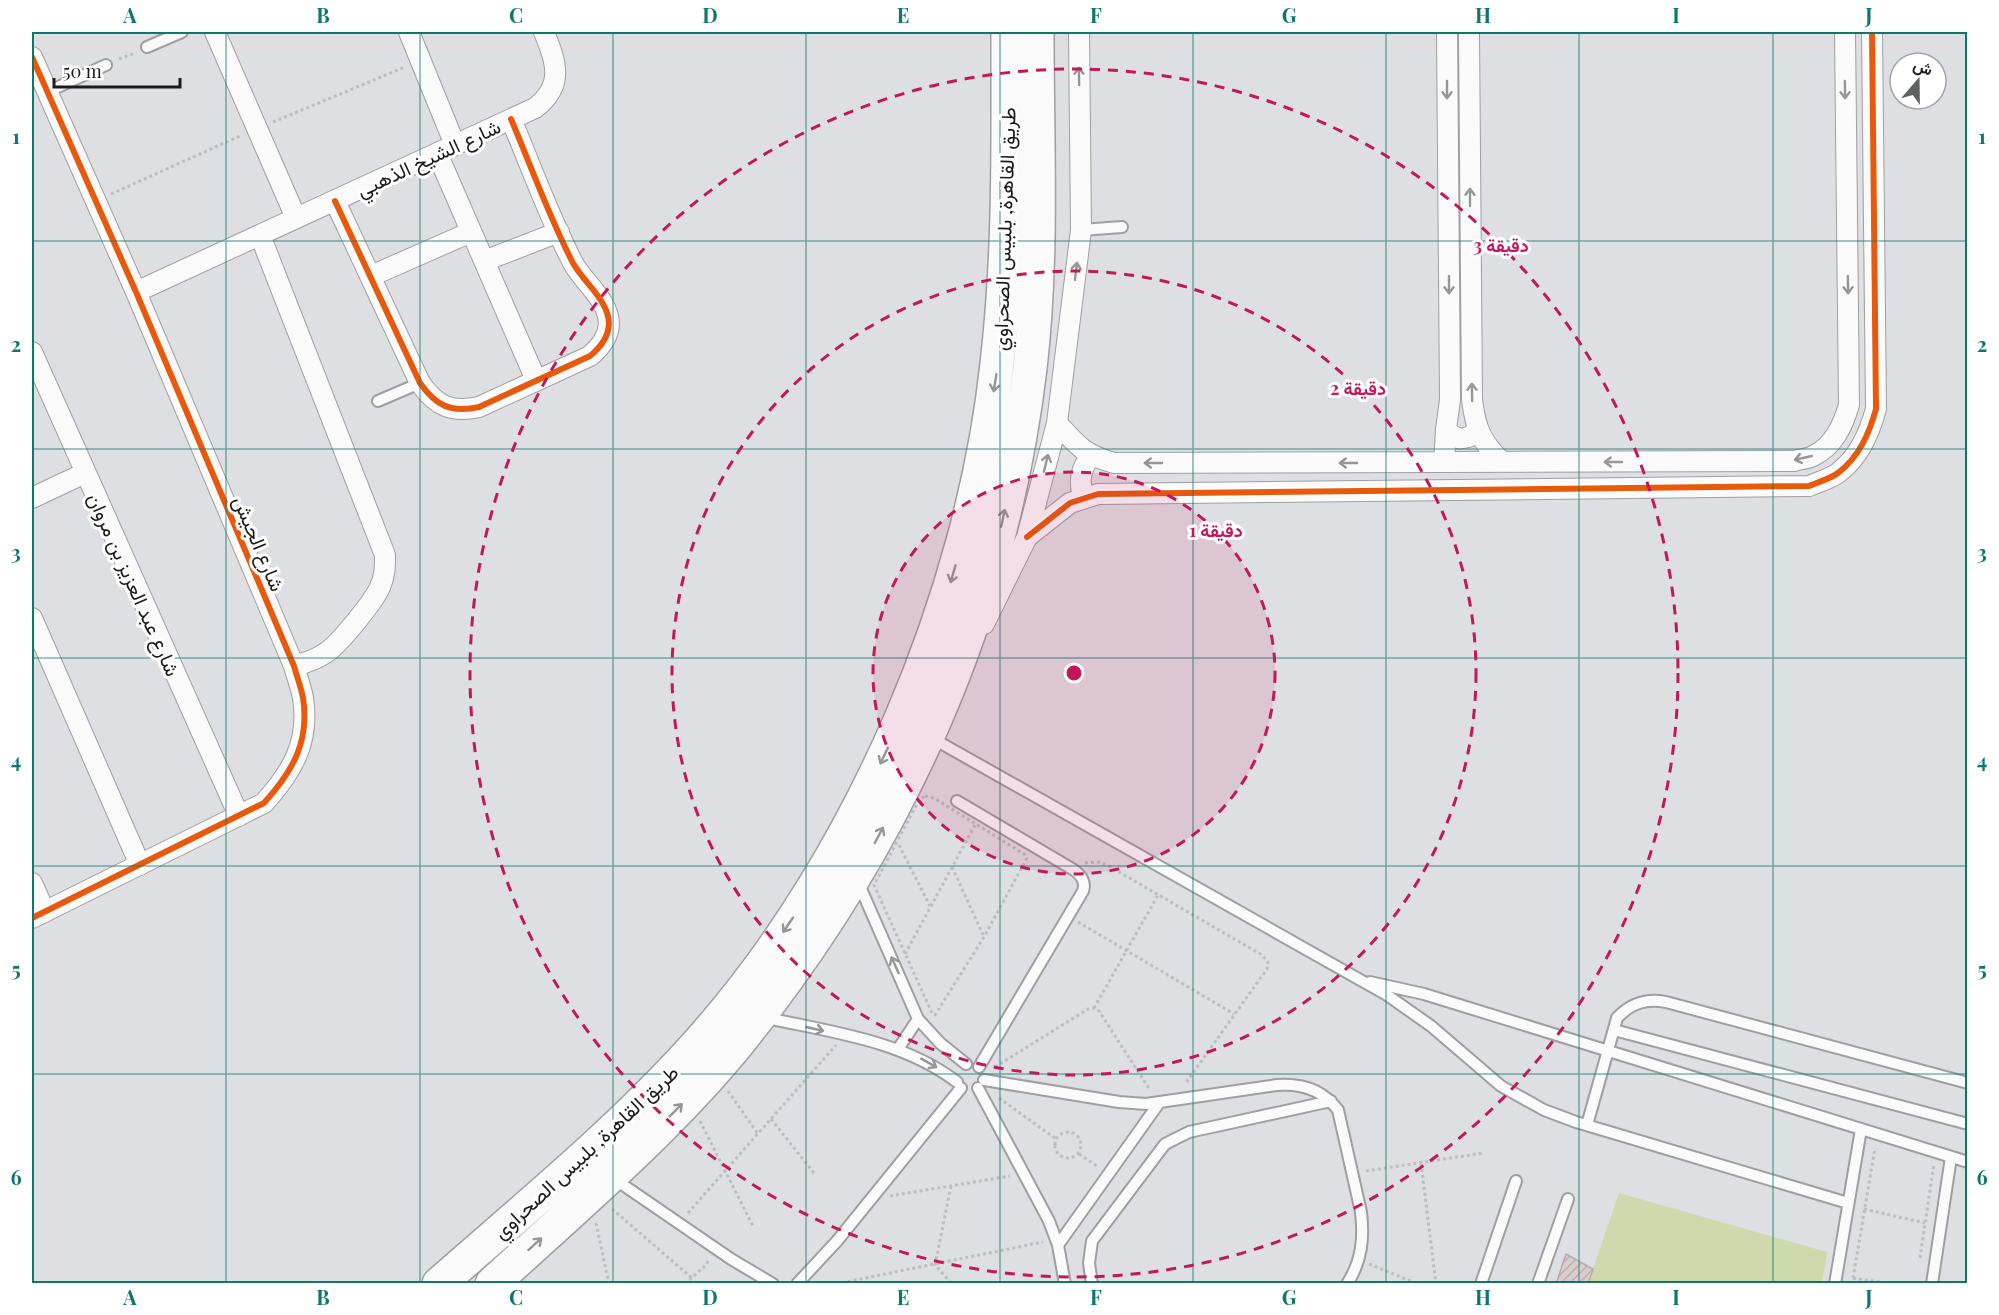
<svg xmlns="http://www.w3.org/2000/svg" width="1999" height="1315" font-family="'Playfair Display',Vazirmatn,serif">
<defs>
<pattern id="building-hatch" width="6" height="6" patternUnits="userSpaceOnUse" patternTransform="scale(1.5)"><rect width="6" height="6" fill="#dccccd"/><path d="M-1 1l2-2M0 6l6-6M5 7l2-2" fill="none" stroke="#bcafb0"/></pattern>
</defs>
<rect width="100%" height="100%" fill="#dedfe2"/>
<path fill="#d0d8ad" d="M 1619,1193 L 1827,1252 L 1822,1283 L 1556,1284 L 1566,1254 L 1593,1269 Z"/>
<path fill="url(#building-hatch)" stroke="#aeadae" stroke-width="1.5" d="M 1566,1254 L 1593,1269 L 1588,1284 L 1556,1284 Z"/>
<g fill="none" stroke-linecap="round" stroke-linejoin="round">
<defs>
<path id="lane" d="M 147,47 L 182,32
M 47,92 L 106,65
M 1081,230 L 1122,227
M 378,401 L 420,383
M 930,737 L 1387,995 L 1431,1026 L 1501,1086 L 1544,1110 L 1576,1122 L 1848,1203
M 957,801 L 1074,870 C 1082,876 1086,882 1083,891 L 979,1067
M 858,882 L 918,1019 L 940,1043 L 966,1064
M 1370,982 L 1424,994 L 1968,1162
M 763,1017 C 830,1032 902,1040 957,1082
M 1614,1030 L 1968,1124
M 898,1049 L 918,1019
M 984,1080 L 1119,1102 L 1146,1104 L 1277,1085 C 1301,1083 1323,1090 1338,1110 L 1361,1212 C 1364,1238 1362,1261 1347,1284
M 978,1088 L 1049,1221 L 1058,1245 L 1065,1284
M 1587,1125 L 1617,1018 C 1631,1003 1646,998 1666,1002 L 1968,1083
M 613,1178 L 731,1259 L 773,1284
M 1058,1245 L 1159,1103
M 797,1284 L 837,1241 L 961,1088
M 1092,1284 L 1089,1263 L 1092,1241 L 1165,1144 L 1189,1132 L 1331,1101
M 1481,1284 L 1516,1181
M 1538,1284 L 1568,1199
M 1835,1284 L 1861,1129
M 1932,1284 L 1951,1157"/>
<path id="street" d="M 215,32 L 296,218
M 409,32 L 455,145
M 1469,32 L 1472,399 C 1475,427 1481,442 1502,462
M 32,57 L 136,292 L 294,666 C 297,677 301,687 303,698 C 310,742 292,772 264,803 L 32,918
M 437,153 L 536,380
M 335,201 L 420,383 C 436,406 451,413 479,407 L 590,356 C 602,346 612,333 608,316 C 603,296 583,281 573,263 C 549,217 531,166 511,119
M 260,235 L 385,555 C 385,567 385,576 380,587 C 374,601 340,643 327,652 C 317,659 306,663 294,666
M 484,261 L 559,232
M 371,276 L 471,232
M 136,292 L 535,108 C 565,85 556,62 544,32
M 32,352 L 239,816
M 1057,423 C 1078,446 1083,454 1114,463 L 1794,461 C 1800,459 1808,459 1813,456 C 1834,446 1843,425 1849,405 L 1845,32
M 1446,429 C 1455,442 1469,441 1478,429
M 1444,462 L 1446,429 L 1450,400 L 1447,32
M 32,498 L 85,473
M 1084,498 C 1078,482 1080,469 1091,456
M 1027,537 L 1070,503 L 1098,494 L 1809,486 C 1818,482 1830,479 1838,473 C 1859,457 1869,434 1876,409 L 1872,32
M 32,618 L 140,865
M 984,624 L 1027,537 L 1057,423 L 1081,230 L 1079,32
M 32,883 L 45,912"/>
<path id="highway" d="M 439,1284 C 531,1203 627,1125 708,1032 C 862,855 972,597 997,364 C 1010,253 1008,143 1008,32
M 492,1284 C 575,1208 667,1130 738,1043 C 896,847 1000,620 1030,368 C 1043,257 1037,143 1037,32"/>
</defs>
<use href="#lane" stroke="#9f9fa1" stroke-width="14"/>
<use href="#street" stroke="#9f9fa1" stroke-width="22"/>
<use href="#highway" stroke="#9f9fa1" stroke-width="36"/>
<path stroke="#bebebf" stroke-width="3" stroke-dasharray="3 3" stroke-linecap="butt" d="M 119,59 L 135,53
M 273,122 L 405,67
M 111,194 L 242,135
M 925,796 L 934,798 L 1024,854 L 1027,858 L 984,937 L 935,1015 L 932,1013 L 874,885 L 919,800 Z
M 899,845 L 930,906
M 1085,863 L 1100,862 L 1107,865 L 1262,955 L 1268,962 L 1267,969 L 1185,1084
M 952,867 L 984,937
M 1078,922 L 1234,1014
M 905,954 L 975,825
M 1094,1008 L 1158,895
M 995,1067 L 1088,1009 L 1094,1008 L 1099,1011 L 1150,1090
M 728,1091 L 758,1134
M 999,1098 L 1056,1139
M 771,1119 L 814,1173
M 700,1121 L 754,1228
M1055 1145a13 13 0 1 1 26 0a13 13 0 1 1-26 0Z
M 1079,1154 L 1097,1166
M 1421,1163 L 1436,1284
M 1366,1171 L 1483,1153
M 951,1186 L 935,1265 L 952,1284
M 890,1196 L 1010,1176
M 612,1209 L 692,1278
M 1864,1209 L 1925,1223
M 688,1213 L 836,1045
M 596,1223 L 609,1284
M 1920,1258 L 1934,1163
M 1369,1264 L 1418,1284
M 1853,1278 L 1892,1284
M 685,1284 L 707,1264 L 708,1259
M 836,1284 L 1043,1242
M 1852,1284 L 1875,1148"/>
<use href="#lane" stroke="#fafafb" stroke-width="10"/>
<use href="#street" stroke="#fafafb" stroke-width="20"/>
<use href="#highway" stroke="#fafafb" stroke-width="33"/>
<defs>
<path id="cycleway" d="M 32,57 L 136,292 L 294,666 C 297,677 301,687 303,698 C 310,742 292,772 264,803 L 32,918
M 335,201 L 420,383 C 436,406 451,413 479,407 L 590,356 C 602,346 612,333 608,316 C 603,296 583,281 573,263 C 549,217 531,166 511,119
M 1027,537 L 1070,503 L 1098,494 L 1809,486 C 1818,482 1830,479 1838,473 C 1859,457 1869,434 1876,409 L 1872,32"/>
</defs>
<use href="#cycleway" stroke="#fff" stroke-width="10"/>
<use href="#cycleway" stroke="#e8590c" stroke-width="6"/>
</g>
<defs><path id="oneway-shaft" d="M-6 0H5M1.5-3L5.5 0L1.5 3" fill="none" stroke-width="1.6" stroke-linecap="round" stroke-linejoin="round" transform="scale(1.5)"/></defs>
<g stroke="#969697">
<use href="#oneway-shaft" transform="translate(1079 76) rotate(-91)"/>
<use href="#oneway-shaft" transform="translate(1447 90) rotate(90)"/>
<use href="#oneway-shaft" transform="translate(1845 90) rotate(89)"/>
<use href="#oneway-shaft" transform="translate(1470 197) rotate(-90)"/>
<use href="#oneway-shaft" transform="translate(1076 271) rotate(-83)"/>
<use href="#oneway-shaft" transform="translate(1449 285) rotate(90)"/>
<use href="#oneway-shaft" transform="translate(1848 285) rotate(89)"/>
<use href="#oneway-shaft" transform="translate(995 383) rotate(99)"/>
<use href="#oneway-shaft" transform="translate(1472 392) rotate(-91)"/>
<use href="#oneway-shaft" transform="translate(1803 458) rotate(167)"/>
<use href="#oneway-shaft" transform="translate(1613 462) rotate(180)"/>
<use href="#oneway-shaft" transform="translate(1046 463) rotate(-76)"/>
<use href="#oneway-shaft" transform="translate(1153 463) rotate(-180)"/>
<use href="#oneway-shaft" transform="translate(1348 463) rotate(-180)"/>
<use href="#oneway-shaft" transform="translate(1003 518) rotate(-78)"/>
<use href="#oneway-shaft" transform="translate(953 574) rotate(106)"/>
<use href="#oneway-shaft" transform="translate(884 756) rotate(115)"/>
<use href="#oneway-shaft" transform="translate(879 835) rotate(-62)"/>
<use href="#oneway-shaft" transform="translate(788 925) rotate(124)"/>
<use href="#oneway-shaft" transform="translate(895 965) rotate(-114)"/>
<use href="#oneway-shaft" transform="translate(815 1029) rotate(13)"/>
<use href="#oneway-shaft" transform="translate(929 1063) rotate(29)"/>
<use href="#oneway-shaft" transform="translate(676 1110) rotate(-45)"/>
<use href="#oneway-shaft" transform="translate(535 1244) rotate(-42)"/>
</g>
<path fill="none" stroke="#0f766e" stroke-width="1.5" stroke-opacity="0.55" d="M 226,32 L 226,1284M 420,32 L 420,1284M 613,32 L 613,1284M 806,32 L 806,1284M 1000,32 L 1000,1284M 1193,32 L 1193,1284M 1386,32 L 1386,1284M 1579,32 L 1579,1284M 1773,32 L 1773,1284M 32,241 L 1968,241M 32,449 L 1968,449M 32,658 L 1968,658M 32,866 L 1968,866M 32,1074 L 1968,1074"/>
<circle cx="1074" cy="673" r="201" fill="#c2185b" fill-opacity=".12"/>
<g fill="none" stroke="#c2185b" stroke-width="3" stroke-dasharray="10 8">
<circle cx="1074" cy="673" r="201"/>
<circle cx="1074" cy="673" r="402"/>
<circle cx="1074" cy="673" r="604"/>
</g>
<g text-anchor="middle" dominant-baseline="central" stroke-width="6" stroke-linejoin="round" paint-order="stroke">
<g font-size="20" fill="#1b1b1d" stroke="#fff">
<text transform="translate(428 157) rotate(-25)">شارع الشيخ الذهبي</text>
<text transform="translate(1003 229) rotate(-88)">طريق القاهرة, بلبيس الصحراوي</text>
<text transform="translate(260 543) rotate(67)">شارع الجيش</text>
<text transform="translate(135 584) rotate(66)">شارع عبد العزيز بن مروان</text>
<text transform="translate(585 1151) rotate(-43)">طريق القاهرة, بلبيس الصحراوي</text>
</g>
</g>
<circle cx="1074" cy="673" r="9" fill="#c2185b" stroke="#fff" stroke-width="3"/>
<g font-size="18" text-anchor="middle" font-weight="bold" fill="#c2185b" stroke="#fff" stroke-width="6" stroke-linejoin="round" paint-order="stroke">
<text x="1501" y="252">3 دقيقة</text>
<text x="1358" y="395">2 دقيقة</text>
<text x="1216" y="537">1 دقيقة</text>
</g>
<rect width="1999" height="1315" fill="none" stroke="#ffffff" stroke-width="66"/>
<g transform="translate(1918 81) rotate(20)"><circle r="28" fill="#ffffff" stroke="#a4a4a5" stroke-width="1.5"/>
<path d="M0-4.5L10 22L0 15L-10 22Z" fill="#5f6062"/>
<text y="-9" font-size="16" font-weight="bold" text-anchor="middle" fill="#1b1b1d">ش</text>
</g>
<path d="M54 78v9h126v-9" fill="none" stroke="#1b1b1d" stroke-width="3"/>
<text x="63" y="78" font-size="18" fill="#1b1b1d" stroke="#ffffff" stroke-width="4.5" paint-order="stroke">50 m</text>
<rect x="33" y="33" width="1933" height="1249" fill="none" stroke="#0f766e" stroke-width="2"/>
<g font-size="20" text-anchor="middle" font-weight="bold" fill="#0f766e">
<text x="130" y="23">A</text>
<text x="323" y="23">B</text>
<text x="516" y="23">C</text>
<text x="710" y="23">D</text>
<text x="903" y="23">E</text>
<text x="1096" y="23">F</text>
<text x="1289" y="23">G</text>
<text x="1483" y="23">H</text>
<text x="1676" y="23">I</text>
<text x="1869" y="23">J</text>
<text x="16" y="144">1</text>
<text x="1982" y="144">1</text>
<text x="16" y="352">2</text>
<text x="1982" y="352">2</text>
<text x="16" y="560">3</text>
<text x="1982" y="560">3</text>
<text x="16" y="768">4</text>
<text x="1982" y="768">4</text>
<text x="16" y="977">5</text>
<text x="1982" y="977">5</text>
<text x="16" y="1185">6</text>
<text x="1982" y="1185">6</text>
<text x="130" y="1305">A</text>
<text x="323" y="1305">B</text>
<text x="516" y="1305">C</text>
<text x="710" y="1305">D</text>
<text x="903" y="1305">E</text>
<text x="1096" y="1305">F</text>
<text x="1289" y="1305">G</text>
<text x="1483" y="1305">H</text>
<text x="1676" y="1305">I</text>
<text x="1869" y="1305">J</text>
</g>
</svg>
